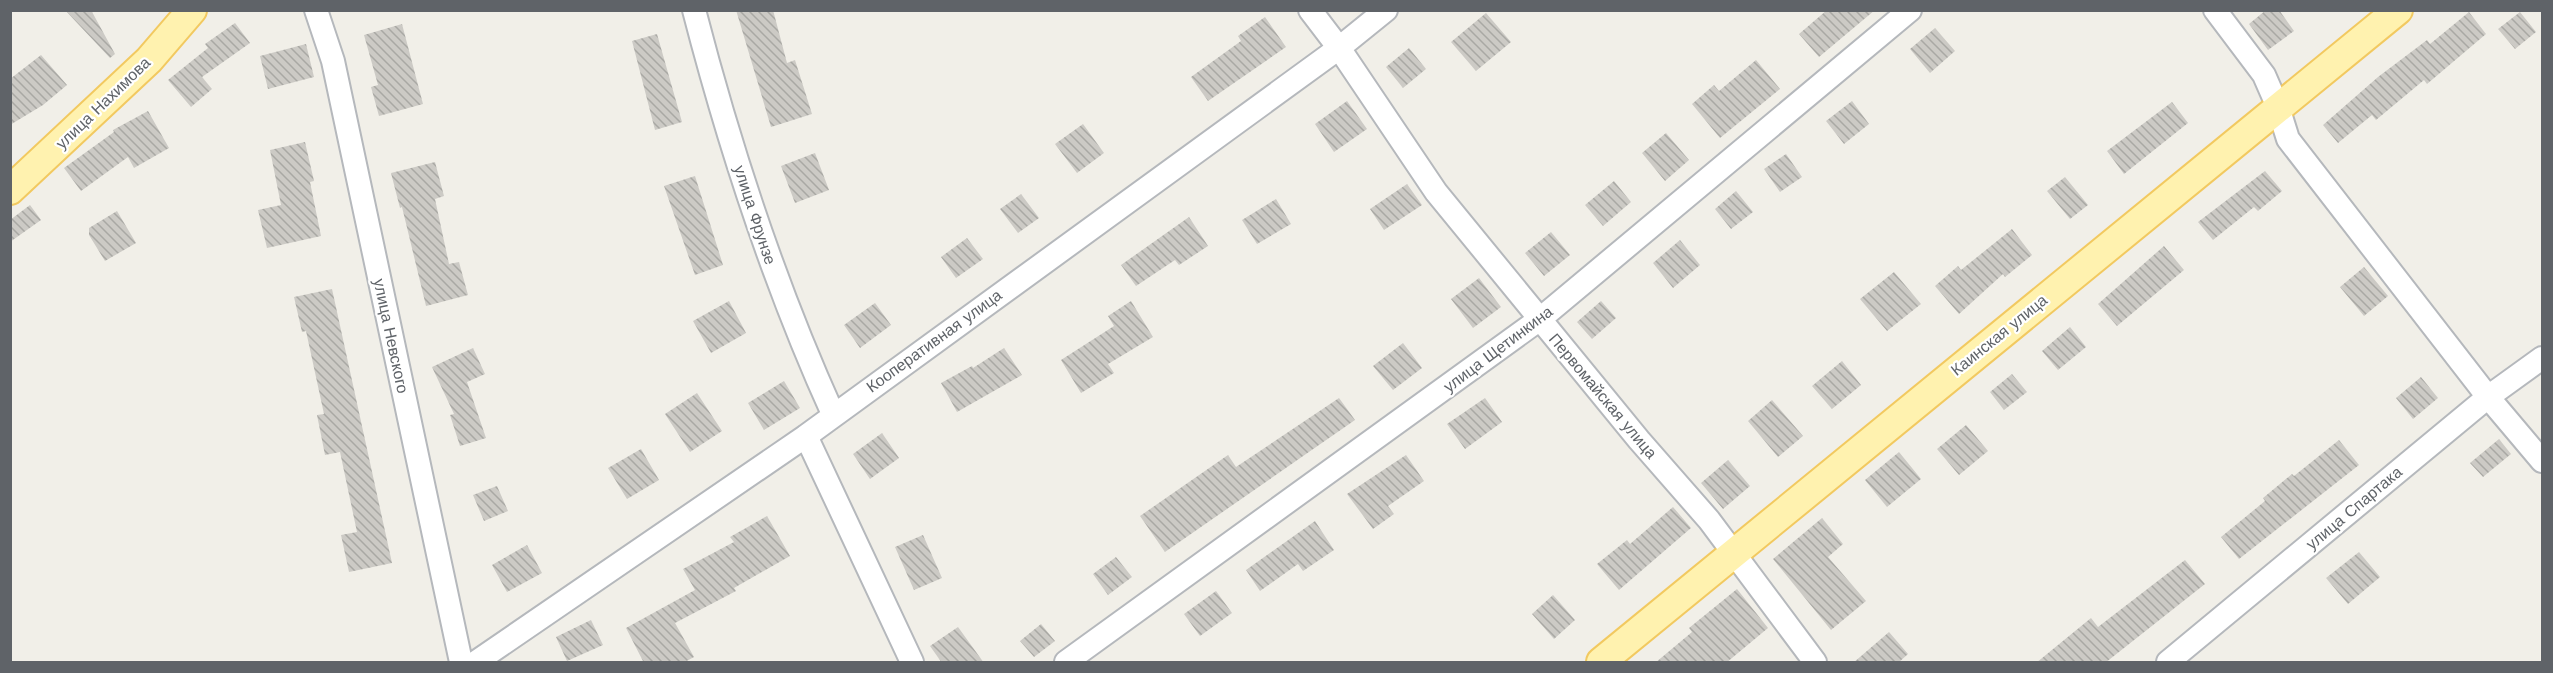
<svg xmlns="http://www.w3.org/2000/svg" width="2553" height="673" font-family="'Work Sans',sans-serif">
<defs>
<pattern id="building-back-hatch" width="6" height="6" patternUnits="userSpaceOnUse" patternTransform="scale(1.5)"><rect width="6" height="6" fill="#cccac5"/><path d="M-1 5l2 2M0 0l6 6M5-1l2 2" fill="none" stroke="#a9a8a4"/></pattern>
</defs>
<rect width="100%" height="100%" fill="#f1efe8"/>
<path fill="url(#building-back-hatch)" d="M 65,10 L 91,10 L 115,54 L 110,58 Z
M 736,10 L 773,10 L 787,63 L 795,60 L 812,114 L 771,127 Z
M 1827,10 L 1875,10 L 1819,57 L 1799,34 Z
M 2266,10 L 2279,10 L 2294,31 L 2268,50 L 2249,24 Z
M 2469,12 L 2486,34 L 2427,84 L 2424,80 L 2376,120 L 2372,115 L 2338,143 L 2323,125 L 2378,77 L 2427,40 L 2430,44 Z
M 2520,12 L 2536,32 L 2515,49 L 2498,29 Z
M 1486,13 L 1511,42 L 1476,71 L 1451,42 Z
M 1265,17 L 1286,47 L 1208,101 L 1191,77 L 1241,41 L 1238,36 Z
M 235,23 L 250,43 L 202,77 L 212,89 L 191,107 L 168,80 L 208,48 L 205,44 Z
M 402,24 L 423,104 L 379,116 L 371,87 L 378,85 L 364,35 Z
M 1935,28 L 1955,51 L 1930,73 L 1910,49 Z
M 657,34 L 682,122 L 655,130 L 632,41 Z
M 306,44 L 314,77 L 268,89 L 260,56 Z
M 1409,48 L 1426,69 L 1403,88 L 1386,67 Z
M 41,55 L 67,85 L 43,105 L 10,125 L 10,79 Z
M 1756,60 L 1780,89 L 1720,138 L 1692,104 L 1714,85 L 1719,91 Z
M 1347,101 L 1367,129 L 1334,152 L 1315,124 Z
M 1852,101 L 1869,124 L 1844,144 L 1826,121 Z
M 2172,102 L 2188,123 L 2124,174 L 2107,151 Z
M 148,111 L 169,148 L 134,168 L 128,157 L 81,191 L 64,168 L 114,132 L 113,130 Z
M 1083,124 L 1104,153 L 1077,173 L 1055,144 Z
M 1666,133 L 1689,160 L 1665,181 L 1642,153 Z
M 305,142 L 314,181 L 310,182 L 321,236 L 267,248 L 258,210 L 281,205 L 270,150 Z
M 815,153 L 829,190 L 795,203 L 781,166 Z
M 1786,154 L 1802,177 L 1780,192 L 1764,169 Z
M 435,162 L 444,196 L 435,199 L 449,264 L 459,262 L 468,295 L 426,306 L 402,207 L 400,208 L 391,173 Z
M 2265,171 L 2282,191 L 2258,211 L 2254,207 L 2213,240 L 2198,222 Z
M 695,176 L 723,265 L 695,275 L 664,186 Z
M 2065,177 L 2088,205 L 2070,219 L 2047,191 Z
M 1614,181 L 1631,202 L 1603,226 L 1585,205 Z
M 1407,184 L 1422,205 L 1384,230 L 1370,209 Z
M 1736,191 L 1753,212 L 1731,229 L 1715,209 Z
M 1021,194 L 1039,218 L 1018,233 L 1000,209 Z
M 1276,199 L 1291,224 L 1257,244 L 1242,220 Z
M 30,205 L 41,220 L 10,242 L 10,220 Z
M 117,211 L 136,243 L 105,261 L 89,235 L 89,228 Z
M 1189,217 L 1208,246 L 1179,265 L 1175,260 L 1136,286 L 1121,265 Z
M 2012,229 L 2032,255 L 2005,277 L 2003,274 L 1959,314 L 1935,286 L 1958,266 L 1961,270 Z
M 1551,232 L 1570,255 L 1544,276 L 1525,253 Z
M 967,238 L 983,259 L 956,278 L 941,257 Z
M 1680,240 L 1700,265 L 1673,288 L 1653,263 Z
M 2164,246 L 2184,270 L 2117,326 L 2098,304 Z
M 2364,267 L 2388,296 L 2364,316 L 2340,287 Z
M 1894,272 L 1921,304 L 1887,331 L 1860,299 Z
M 1479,278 L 1501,307 L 1473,328 L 1451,299 Z
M 332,289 L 392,563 L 349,572 L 341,535 L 357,532 L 340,452 L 325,455 L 317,415 L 324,414 L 306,331 L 302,332 L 294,297 Z
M 729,301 L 746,333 L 711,353 L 693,321 Z
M 1131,301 L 1153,337 L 1108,364 L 1114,373 L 1081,393 L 1061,360 L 1114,326 L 1108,316 Z
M 1601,301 L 1616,318 L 1592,339 L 1577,322 Z
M 875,303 L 891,325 L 860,348 L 844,325 Z
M 2070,327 L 2086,347 L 2058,370 L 2042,351 Z
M 1403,343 L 1422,368 L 1393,390 L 1373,366 Z
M 473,348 L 485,374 L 467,382 L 486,438 L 460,446 L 450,415 L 454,414 L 432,367 Z
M 1004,348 L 1022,375 L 957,412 L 941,383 L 972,366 L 973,368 Z
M 1842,361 L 1861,385 L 1832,409 L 1812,386 Z
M 2012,374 L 2027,392 L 2004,410 L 1990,392 Z
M 2421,377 L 2438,398 L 2413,419 L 2396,398 Z
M 784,381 L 800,408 L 764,430 L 748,403 Z
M 697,393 L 722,431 L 690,452 L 665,414 Z
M 1339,398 L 1355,420 L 1165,552 L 1140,516 L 1228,455 L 1236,467 Z
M 1485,398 L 1502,422 L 1465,449 L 1447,424 Z
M 1772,400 L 1803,436 L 1778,457 L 1748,421 Z
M 1966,425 L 1988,451 L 1959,475 L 1937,449 Z
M 882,433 L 899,458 L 870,479 L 853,454 Z
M 2499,439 L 2511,454 L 2483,477 L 2470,463 Z
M 2339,440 L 2359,465 L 2239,559 L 2221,537 L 2265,501 L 2263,498 L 2292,474 L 2294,476 Z
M 641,449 L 659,480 L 627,499 L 608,468 Z
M 1899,452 L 1921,479 L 1887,507 L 1865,480 Z
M 1406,455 L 1424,481 L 1388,506 L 1394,514 L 1373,529 L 1347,494 Z
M 1728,460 L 1750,486 L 1723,509 L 1701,483 Z
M 497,486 L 508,511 L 484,521 L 473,495 Z
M 1673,507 L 1691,528 L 1619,590 L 1597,564 L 1627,540 L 1630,544 Z
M 767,516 L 790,556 L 734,588 L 736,591 L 675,623 L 694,657 L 683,663 L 644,663 L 626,628 L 695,590 L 683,569 L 734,542 L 730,537 Z
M 1822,518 L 1843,544 L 1828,557 L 1866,601 L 1831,630 L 1773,559 Z
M 1315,521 L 1334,550 L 1303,571 L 1298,564 L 1260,591 L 1246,570 Z
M 923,535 L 942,578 L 914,590 L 895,547 Z
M 527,545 L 542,573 L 507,592 L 492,565 Z
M 2359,552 L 2380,577 L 2348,604 L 2326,578 Z
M 1116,557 L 1132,577 L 1108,595 L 1093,574 Z
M 2185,560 L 2205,584 L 2105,663 L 2036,663 L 2091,618 L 2098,627 Z
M 1737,589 L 1768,628 L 1726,663 L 1655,663 L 1692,632 L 1689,628 Z
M 1216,591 L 1232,613 L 1200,636 L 1184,614 Z
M 1553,595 L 1575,620 L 1554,639 L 1532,614 Z
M 591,620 L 603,645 L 567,661 L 556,637 Z
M 1041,624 L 1055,641 L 1034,657 L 1020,641 Z
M 958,627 L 984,663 L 942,663 L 930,646 Z
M 1889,632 L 1908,654 L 1898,663 L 1853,663 Z"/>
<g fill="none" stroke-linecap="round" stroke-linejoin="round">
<defs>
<path id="minor" d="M 316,10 L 333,61 L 461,662
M 694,10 C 730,149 774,284 833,414
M 1310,10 L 1339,48 L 1436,192 L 1639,440 L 1709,520 L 1815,662
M 2215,10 L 2264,75 L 2278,107 L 2288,139 L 2488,397 L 2542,461
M 806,436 L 912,662
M 476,662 L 806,436 L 1339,48 L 1386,10
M 1066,662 L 1540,319 L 1910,10
M 2168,662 L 2488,397 L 2542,358"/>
<path id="major" d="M 10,190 L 149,60 L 192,10
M 1601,662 L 2398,10"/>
</defs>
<use href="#minor" stroke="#b5b8bc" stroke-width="26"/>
<use href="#major" stroke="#f2c960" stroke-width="32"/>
<use href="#minor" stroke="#fff" stroke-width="22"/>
<use href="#major" stroke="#fff2af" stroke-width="28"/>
</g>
<g text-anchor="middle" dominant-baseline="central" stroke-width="4.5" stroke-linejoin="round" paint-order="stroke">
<g font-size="16" fill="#5f6368" stroke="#fff">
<text transform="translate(103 103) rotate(-44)">улица Нахимова</text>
<text transform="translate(755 215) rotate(72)">улица Фрунзе</text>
<text transform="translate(1999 335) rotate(-39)">Каинская улица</text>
<text transform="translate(391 336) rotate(78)">улица Невского</text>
<text transform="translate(934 341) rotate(-36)">Кооперативная улица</text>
<text transform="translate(1498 349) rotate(-37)">улица Щетинкина</text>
<text transform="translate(1603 396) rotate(50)">Первомайская улица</text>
<text transform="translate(2354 508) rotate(-40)">улица Спартака</text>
</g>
</g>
<rect width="2553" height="673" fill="none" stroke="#5f6368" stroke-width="24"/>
</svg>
